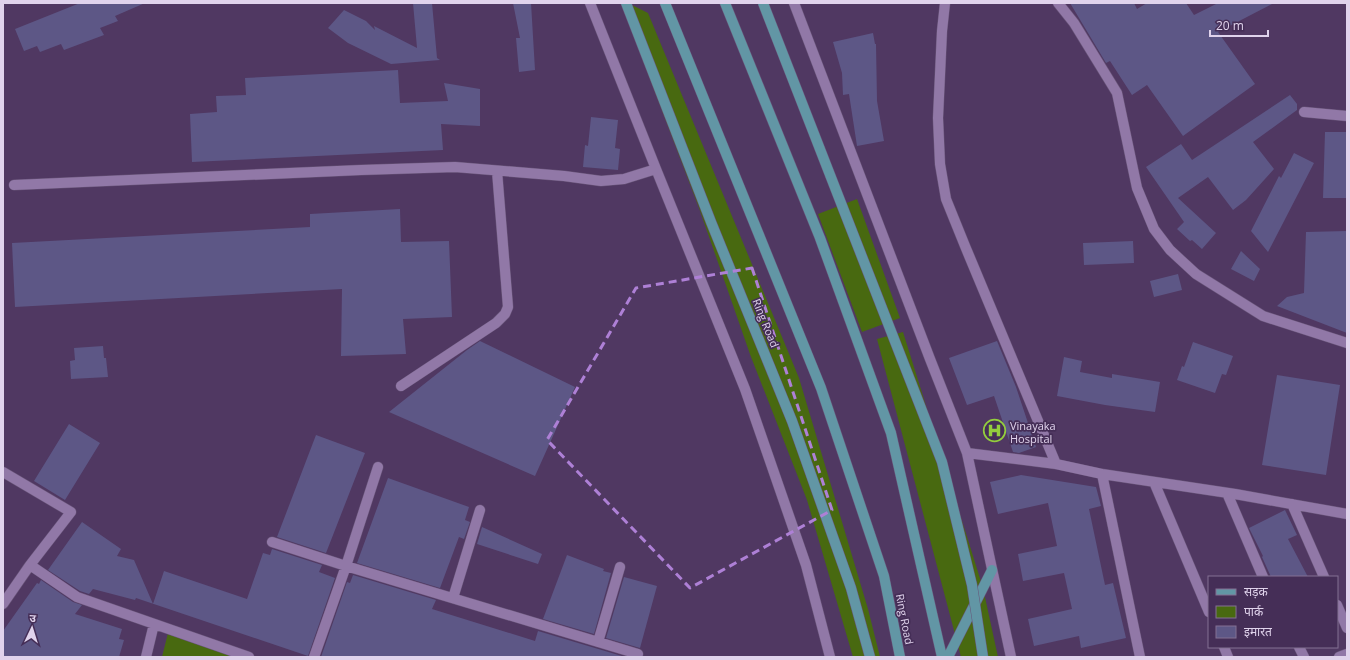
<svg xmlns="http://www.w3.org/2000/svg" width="1350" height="660" font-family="'Open Sans','Noto Sans Devanagari',sans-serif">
<rect width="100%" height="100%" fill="#503862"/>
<path fill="#486910" d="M 621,3 L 628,3 L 648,13 L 799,378 L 868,609 L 880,657 L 853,657 L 807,500 L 751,357 L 699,208 Z
M 857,199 L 900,318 L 862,332 L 818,214 Z
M 903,332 L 983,588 L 998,657 L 961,657 L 877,339 Z
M 168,633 L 238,657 L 162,657 Z"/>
<path fill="#5d5786" d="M 80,3 L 145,3 L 115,16 L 118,21 L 100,28 L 104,35 L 64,50 L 61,44 L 40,52 L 37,46 L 24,51 L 15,29 Z
M 413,3 L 432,3 L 437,58 L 440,60 L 391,64 L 348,43 L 328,28 L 344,10 L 366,21 L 375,30 L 374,26 L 417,48 Z
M 513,3 L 531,3 L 535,70 L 519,72 L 516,38 L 520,38 Z
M 1070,3 L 1134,3 L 1137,9 L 1147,3 L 1186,3 L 1194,15 L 1218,3 L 1274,3 L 1218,32 L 1255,84 L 1183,136 L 1147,85 L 1132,95 L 1110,61 L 1106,63 Z
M 873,33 L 875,44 L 876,44 L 877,101 L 884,141 L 857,146 L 849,94 L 843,95 L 842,73 L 833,42 Z
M 398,70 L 400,103 L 448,101 L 444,83 L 480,89 L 480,126 L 441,124 L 443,150 L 192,162 L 190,114 L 217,112 L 216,96 L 246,95 L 245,78 Z
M 1290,95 L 1297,104 L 1297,110 L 1253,142 L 1274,169 L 1246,200 L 1233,210 L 1208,177 L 1178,198 L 1216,233 L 1202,249 L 1192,240 L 1190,241 L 1177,229 L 1184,222 L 1146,167 L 1181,144 L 1192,160 Z
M 591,117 L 618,120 L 615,148 L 620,149 L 618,170 L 583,167 L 585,145 L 588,146 Z
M 1325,132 L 1347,132 L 1347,198 L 1323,198 Z
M 1294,153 L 1314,163 L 1268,252 L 1251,231 L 1279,176 L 1281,178 Z
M 400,209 L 401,242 L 449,241 L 452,317 L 403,319 L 406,354 L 341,356 L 342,289 L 15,307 L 12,243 L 310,227 L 310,214 Z
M 1347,231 L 1347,333 L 1277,306 L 1287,297 L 1304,293 L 1306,232 Z
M 1133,241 L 1134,263 L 1084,265 L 1083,243 Z
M 1241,251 L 1260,269 L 1254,281 L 1231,269 Z
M 1178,274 L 1182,290 L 1154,297 L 1150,281 Z
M 480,341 L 575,387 L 535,476 L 389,412 L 467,350 Z
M 997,341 L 1016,387 L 1036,447 L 1019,453 L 1013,452 L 994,396 L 967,405 L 949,358 Z
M 1193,342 L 1233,356 L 1226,375 L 1222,374 L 1215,393 L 1177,380 L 1182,366 L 1184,367 Z
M 103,346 L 104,358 L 106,358 L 108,377 L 71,379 L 70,361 L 75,360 L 74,348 Z
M 1064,357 L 1082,361 L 1080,372 L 1112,378 L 1112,374 L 1160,382 L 1155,412 L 1105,405 L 1057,396 Z
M 1277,375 L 1340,385 L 1326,475 L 1262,465 Z
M 69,424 L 100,443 L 65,500 L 34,481 Z
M 316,435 L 365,453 L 326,553 L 277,537 Z
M 1021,475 L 1096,487 L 1101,506 L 1089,509 L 1105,585 L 1113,583 L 1126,638 L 1081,648 L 1079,636 L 1034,646 L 1028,619 L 1072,609 L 1064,573 L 1023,581 L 1018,554 L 1057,546 L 1048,503 L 998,514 L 990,482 Z
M 388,478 L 469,507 L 465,520 L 470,522 L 464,539 L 459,537 L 440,588 L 357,563 Z
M 1285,510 L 1297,535 L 1288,539 L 1308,577 L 1271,577 L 1262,557 L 1263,556 L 1249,528 Z
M 82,522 L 121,549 L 117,556 L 134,560 L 153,604 L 164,571 L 247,599 L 263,553 L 270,555 L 272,549 L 322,565 L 319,572 L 335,578 L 308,656 L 136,598 L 135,600 L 93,589 L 89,594 L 80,591 L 48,570 Z
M 482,527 L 542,554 L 538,564 L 477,544 Z
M 567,555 L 604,569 L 603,571 L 611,573 L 594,634 L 543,619 Z
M 353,575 L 436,600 L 432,609 L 535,641 L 538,631 L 625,657 L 321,657 L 347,582 L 350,583 Z
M 624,577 L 657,586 L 640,648 L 606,638 Z
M 41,580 L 73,602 L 82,605 L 75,614 L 122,629 L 119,639 L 124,640 L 119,657 L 3,657 L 3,631 L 37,583 L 39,584 Z"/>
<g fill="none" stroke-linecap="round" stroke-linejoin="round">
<defs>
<path id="minor" d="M 590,3 L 656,169 L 745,389 L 806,565 L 830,657
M 794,3 L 930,359 L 967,453 L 1011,657
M 945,3 L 942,31 L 938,118 L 940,164 L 946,199 L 965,246 L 1056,464
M 1058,3 L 1074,23 L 1117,93 L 1137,188 L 1154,229 L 1170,250 L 1196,274 L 1263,316 L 1347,343
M 1304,112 L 1347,116
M 14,185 L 361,170 L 455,167 L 564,176 L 601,181 L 624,179 L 656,169
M 401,386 L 496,323 L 505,314 L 508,307 L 497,171
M 967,453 L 1056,464 L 1102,474 L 1235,494 L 1347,514
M 3,472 L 71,512 L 30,565 L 3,604
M 1102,474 L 1140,657
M 1154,482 L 1209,612
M 1227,493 L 1263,577
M 1292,504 L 1324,577
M 272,542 L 346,566 L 638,654
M 30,565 L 77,597 L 249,657
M 453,598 L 480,510
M 1337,605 L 1347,628
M 598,642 L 620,567
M 1224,647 L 1228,657
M 1299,647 L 1304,657
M 146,657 L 154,624
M 314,657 L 346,566 L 378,467
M 1339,657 L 1347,654"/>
<path id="major" d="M 626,3 L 711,222 L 792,421 L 851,588 L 870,657
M 665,3 L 821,388 L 884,576 L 900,657
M 725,3 L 820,238 L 891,433 L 942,657
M 948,657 L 992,570"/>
</defs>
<use href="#minor" stroke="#685478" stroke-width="11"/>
<use href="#major" stroke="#685478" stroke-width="11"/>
<use href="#minor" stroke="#9178a7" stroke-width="10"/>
<use href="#major" stroke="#6296a5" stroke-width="10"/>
<defs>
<path id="major-bridge" d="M 763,3 L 942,462 L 972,585 L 983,657"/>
</defs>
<use href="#major-bridge" stroke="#685478" stroke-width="11" stroke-linecap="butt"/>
<use href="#major-bridge" stroke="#6296a5" stroke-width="10"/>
</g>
<path fill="none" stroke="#ae80d6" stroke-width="3" stroke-dasharray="8 5" stroke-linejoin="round" d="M 752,268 L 832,510 L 690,588 L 547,440 L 636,288 Z"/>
<defs>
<symbol id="hospital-ring" viewBox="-11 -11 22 22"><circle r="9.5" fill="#452e57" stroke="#93cd3d" stroke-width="1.5"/><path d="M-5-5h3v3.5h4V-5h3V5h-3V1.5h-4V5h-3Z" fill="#93cd3d"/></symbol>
</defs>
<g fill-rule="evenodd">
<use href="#hospital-ring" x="982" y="418" width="25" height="25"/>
</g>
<g text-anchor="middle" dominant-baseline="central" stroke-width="3.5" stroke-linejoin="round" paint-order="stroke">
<g font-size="11" fill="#e0d3ec" stroke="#452e57">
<text transform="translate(766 323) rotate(68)">Ring Road</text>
<text transform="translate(905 619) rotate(79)">Ring Road</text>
</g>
<g font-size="11" fill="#e0d3ec" stroke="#452e57" text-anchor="start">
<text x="1010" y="425">Vinayaka<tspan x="1010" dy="13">Hospital</tspan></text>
</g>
</g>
<rect width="1350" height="660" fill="none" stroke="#e0d3ec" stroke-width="8"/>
<rect x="1208" y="576" width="130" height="72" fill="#452e57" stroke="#837093"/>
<rect x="1216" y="589" width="20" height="6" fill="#6296a5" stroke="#837093"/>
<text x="1244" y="596" font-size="12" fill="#e0d3ec">सड़क</text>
<rect x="1216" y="606" width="20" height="12" fill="#486910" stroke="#837093"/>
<text x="1244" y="616" font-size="12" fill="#e0d3ec">पार्क</text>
<rect x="1216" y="626" width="20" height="12" fill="#5d5786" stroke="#837093"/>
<text x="1244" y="636" font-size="12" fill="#e0d3ec">इमारत</text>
<g transform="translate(32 628) rotate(4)" stroke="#452e57" stroke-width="3" paint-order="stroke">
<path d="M0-3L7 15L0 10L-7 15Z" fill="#e0d3ec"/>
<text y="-6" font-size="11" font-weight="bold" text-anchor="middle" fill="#e0d3ec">उ</text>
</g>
<path d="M1210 30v6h58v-6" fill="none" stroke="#e0d3ec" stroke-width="2"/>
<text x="1216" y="30" font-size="12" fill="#e0d3ec" stroke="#452e57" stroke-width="3" paint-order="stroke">20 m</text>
</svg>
